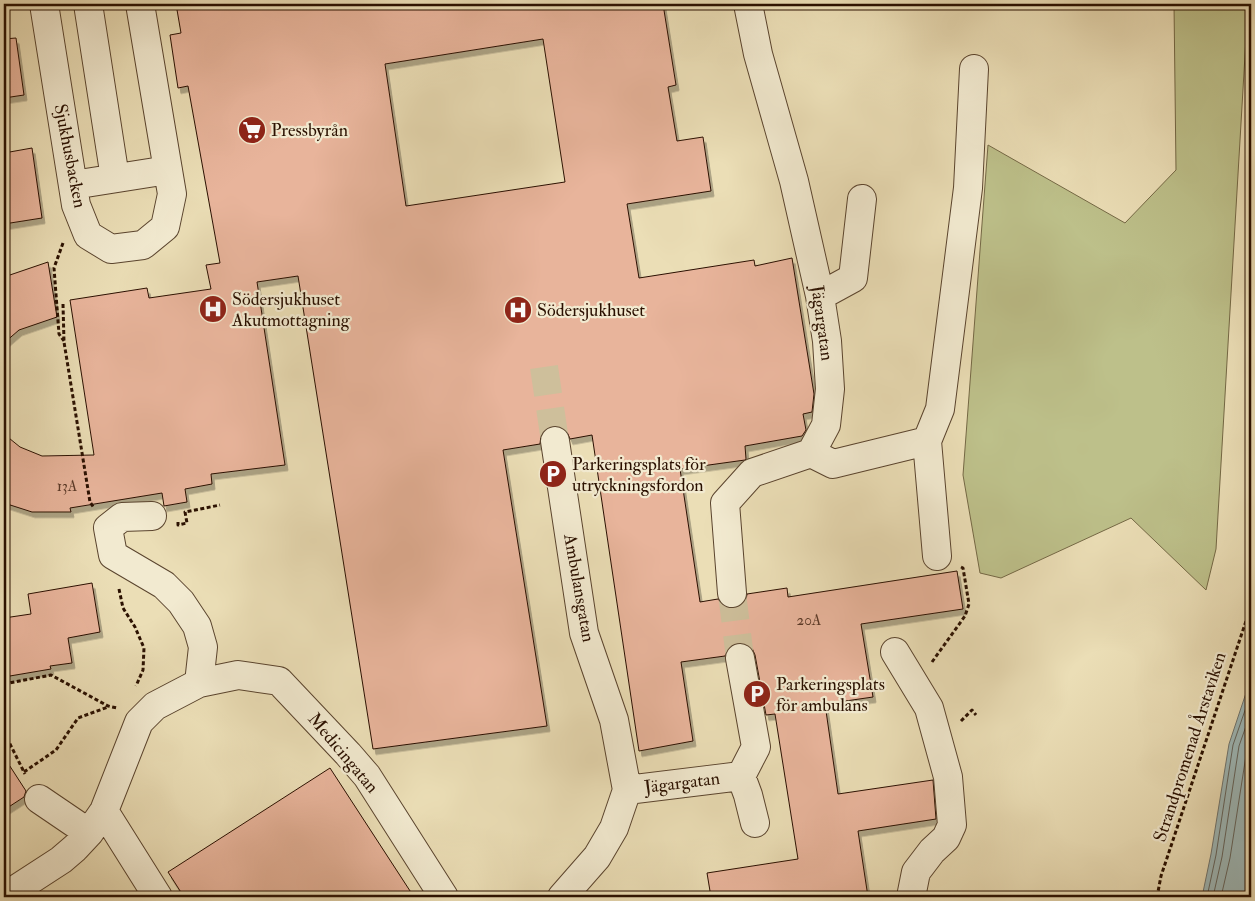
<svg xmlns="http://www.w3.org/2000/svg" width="1255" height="901" font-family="'IM FELL Double Pica',serif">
<defs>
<filter id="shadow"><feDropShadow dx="3" dy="5.5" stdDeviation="0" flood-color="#0004"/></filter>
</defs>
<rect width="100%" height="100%" fill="#ebdeb6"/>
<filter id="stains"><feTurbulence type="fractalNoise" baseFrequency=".004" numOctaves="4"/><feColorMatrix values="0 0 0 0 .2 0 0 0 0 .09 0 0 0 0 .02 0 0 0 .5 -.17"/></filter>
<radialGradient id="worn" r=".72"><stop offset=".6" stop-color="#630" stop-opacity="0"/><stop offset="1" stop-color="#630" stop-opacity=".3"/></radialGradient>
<path fill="#bdc08a" stroke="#746845" d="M 1174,4 L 1248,4 L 1216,549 L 1206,590 L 1131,518 L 1001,578 L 980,573 L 963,475 L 988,145 L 1125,223 L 1176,170 Z"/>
<path fill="#9eb9b9" stroke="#70756f" d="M 1251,678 L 1251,897 L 1202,897 L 1211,854 L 1229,744 Z"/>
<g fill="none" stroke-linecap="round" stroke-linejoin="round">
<path stroke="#64645c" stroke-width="1" d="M 1207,897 L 1216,855 L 1233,745 L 1251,693
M 1213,897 L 1222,857 L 1239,746 L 1251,712
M 1221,897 L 1230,858 L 1247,749 L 1251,735"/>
</g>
<path fill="#e8b49b" stroke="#2a1000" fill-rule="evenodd" filter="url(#shadow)" d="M 176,4 L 663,4 L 676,85 L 668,87 L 677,141 L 703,137 L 711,191 L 627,204 L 639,278 L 754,260 L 755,266 L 792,258 L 814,394 L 812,412 L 803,414 L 806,430 L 802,436 L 745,446 L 746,459 L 745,460 L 680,469 L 700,602 L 718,599 L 725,607 L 734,608 L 741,606 L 746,600 L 747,594 L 787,588 L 788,597 L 957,571 L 963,609 L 861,624 L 873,697 L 825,704 L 838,794 L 933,780 L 936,819 L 858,831 L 868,897 L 711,897 L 707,873 L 798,859 L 775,714 L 766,715 L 755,655 L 752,648 L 746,644 L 737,643 L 730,646 L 725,656 L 681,662 L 693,741 L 639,751 L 592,435 L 570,439 L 567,432 L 561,427 L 552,426 L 545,429 L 541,435 L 540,444 L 503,450 L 547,726 L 373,749 L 298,276 L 257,282 L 285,465 L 211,474 L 212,484 L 185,489 L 187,502 L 164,506 L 162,493 L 70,508 L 71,512 L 32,512 L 4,503 L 4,434 L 20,447 L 42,456 L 94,455 L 70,300 L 147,288 L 149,298 L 211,289 L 206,265 L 220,263 L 188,86 L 178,88 L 170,35 L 181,33 ZM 543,39 L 565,182 L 406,206 L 385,64 Z
M 16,38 L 24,95 L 4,98 L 4,39 Z
M 32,148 L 42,218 L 4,224 L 4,153 Z
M 48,262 L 57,317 L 19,330 L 4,343 L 4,277 Z
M 92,583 L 100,632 L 68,638 L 72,663 L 50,666 L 51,669 L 4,677 L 4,618 L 31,614 L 28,594 Z
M 4,757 L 26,791 L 24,797 L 4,810 Z
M 330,768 L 414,897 L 184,897 L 168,872 Z"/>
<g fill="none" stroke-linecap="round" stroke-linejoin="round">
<path stroke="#cebf9b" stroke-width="28" stroke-dasharray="28 14" stroke-linecap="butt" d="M 544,367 L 555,441
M 732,593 L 740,658"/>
<defs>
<path id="minor" d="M 44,4 L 76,205 L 88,235 L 111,249 L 143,245 L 165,227 L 172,194 L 140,4
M 88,4 L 115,178
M 73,185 L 168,170
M 820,296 L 853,278 L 862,199
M 555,441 L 584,633 L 614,720 L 627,790
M 927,441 L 937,556
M 811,453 L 833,464 L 927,441 L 940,409 L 968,188 L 974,69
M 152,516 L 122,517 L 108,528 L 113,555 L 164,585 L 181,602 L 197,626 L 203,647 L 199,683
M 732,593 L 725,503 L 752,473 L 811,453 L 826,425 L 830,389 L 827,341 L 820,296 L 794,181 L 758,54 L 748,4
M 895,652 L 929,708 L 948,777 L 952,825 L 946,838 L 932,851 L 916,872 L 911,897
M 741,776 L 748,795 L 755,823
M 39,799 L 89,833
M 104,811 L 158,897
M 4,897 L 61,860 L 75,848 L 89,833 L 104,811 L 139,722 L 155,706 L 199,683 L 238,675 L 279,681 L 348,754 L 367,776 L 444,897
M 562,897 L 597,857 L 614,828 L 627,790 L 741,776 L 756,747 L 740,658"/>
</defs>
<use href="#minor" stroke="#5a442e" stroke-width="30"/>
<path stroke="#2a1000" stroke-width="3" stroke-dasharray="4 2.5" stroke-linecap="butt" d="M 63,243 L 54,268 L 59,334 L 64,341
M 63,304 L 64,342 L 90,502 L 94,508
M 178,522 L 178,525 L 187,523 L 185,512 L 220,505
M 119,589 L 123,608 L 135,627 L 144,648 L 143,670 L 136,686
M 932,662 L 965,616 L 969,604 L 963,568 L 961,567
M 4,684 L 51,675 L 108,706 L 117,708
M 961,721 L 972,710 L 976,715
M 4,732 L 25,774
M 24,772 L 56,750 L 78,718 L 108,707
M 1157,897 L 1161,876 L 1251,606
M 1246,897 L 1251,851"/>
<use href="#minor" stroke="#f2ead0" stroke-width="28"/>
</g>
<defs>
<symbol id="supermarket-disc" viewBox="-11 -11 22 22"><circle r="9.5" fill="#8f2418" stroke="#f2ead0"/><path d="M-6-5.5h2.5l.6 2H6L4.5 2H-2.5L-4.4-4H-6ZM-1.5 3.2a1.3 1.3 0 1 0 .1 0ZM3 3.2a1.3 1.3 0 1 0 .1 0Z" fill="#fff"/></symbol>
<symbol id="hospital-disc" viewBox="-11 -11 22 22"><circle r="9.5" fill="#8f2418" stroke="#f2ead0"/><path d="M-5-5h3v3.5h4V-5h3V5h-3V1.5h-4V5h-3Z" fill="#fff"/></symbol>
<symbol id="parking-disc" viewBox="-11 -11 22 22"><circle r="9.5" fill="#8f2418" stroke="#f2ead0"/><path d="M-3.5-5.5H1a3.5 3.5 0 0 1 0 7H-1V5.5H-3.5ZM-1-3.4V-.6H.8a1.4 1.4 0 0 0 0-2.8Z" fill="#fff"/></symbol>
</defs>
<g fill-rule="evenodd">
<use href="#supermarket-disc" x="236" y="114" width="32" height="32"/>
<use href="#hospital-disc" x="197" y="293" width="32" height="32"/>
<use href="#hospital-disc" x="502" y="294" width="32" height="32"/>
<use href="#parking-disc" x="537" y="458" width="32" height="32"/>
<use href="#parking-disc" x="741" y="678" width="32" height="32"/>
</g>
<g text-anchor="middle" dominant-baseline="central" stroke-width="4.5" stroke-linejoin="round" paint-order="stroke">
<g font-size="15" fill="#5a3927">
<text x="67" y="486">13A</text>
<text x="809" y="620">20A</text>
</g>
<g font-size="18" fill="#2a1000" stroke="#f2ead0" text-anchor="start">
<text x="271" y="130">Pressbyrån</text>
<text x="232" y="299">Södersjukhuset<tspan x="232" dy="21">Akutmottagning</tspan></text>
<text x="537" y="310">Södersjukhuset</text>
<text x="572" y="464">Parkeringsplats för<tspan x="572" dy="21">utryckningsfordon</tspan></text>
<text x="776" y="684">Parkeringsplats<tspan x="776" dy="21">för ambulans</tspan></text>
</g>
<g font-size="18" fill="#2a1000" stroke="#f2ead0">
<text transform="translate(70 156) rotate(79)">Sjukhusbacken</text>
<text transform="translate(822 323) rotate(82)">Jägargatan</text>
<text transform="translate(579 588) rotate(80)">Ambulansgatan</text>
<text transform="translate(1190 747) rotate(-72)">Strandpromenad Årstaviken</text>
<text transform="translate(343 753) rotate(50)">Medicingatan</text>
<text transform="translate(682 783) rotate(-7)">Jägargatan</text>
</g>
</g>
<rect width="1255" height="901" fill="none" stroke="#ebdeb6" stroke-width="20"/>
<rect x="5" y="5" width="1245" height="891" fill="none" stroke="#2a1000" stroke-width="2.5"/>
<rect x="10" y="10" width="1235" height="881" fill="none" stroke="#2a1000"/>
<rect width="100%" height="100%" filter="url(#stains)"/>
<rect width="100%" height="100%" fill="url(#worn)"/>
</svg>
